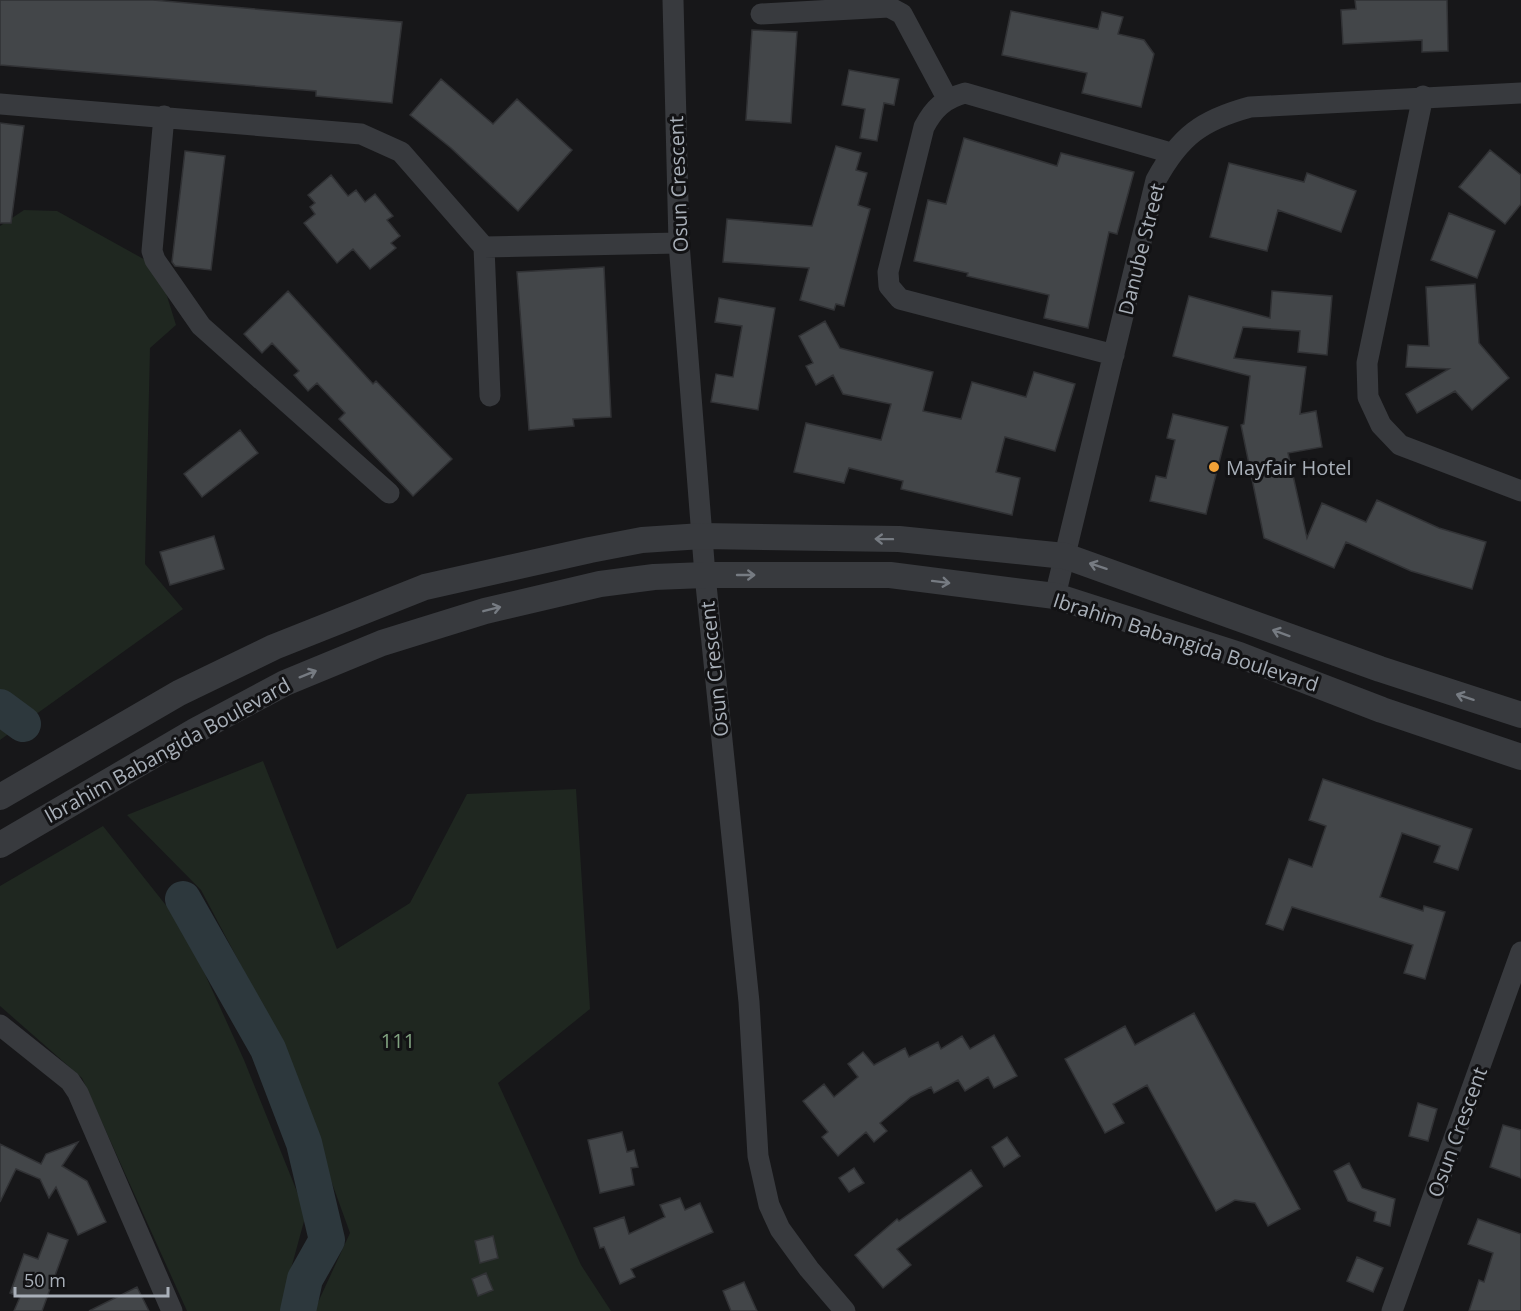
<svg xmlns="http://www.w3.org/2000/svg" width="1521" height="1311" font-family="'Open Sans',sans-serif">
<rect width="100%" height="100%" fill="#171719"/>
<path fill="#1f2720" d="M 24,210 L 57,211 L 158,267 L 176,325 L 150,348 L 145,564 L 183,609 L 0,740 L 0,226 Z
M 263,761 L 337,949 L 410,903 L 467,794 L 576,789 L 590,1009 L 498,1083 L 581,1265 L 611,1311 L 314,1311 L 350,1233 L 280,1039 L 201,890 L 127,815 Z
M 103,826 L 184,928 L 244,1060 L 306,1214 L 289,1276 L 288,1311 L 187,1311 L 82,1078 L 0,1006 L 0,886 Z"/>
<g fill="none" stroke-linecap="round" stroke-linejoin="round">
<path stroke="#2d383d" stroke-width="36" d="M 0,707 L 23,724
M 183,899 L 268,1049 L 304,1143 L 327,1240 L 305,1279 L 298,1311"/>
</g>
<path fill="#434649" stroke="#313235" stroke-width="1.5" d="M 0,0 L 153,0 L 402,22 L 392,103 L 316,96 L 316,91 L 0,65 Z
M 1355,0 L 1447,0 L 1448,51 L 1422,52 L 1422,40 L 1343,44 L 1341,10 L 1356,9 Z
M 1011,11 L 1098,29 L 1102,12 L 1123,17 L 1118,34 L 1144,40 L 1154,54 L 1141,107 L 1082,93 L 1087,73 L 1002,55 Z
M 752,30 L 797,32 L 791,123 L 746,120 Z
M 849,70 L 899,79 L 894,105 L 884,103 L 877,141 L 860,138 L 865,109 L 842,105 Z
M 441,79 L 493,124 L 517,99 L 572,150 L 518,211 L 451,148 L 410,115 Z
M 0,123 L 24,126 L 11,223 L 0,223 Z
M 964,138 L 1057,166 L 1061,153 L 1134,172 L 1117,234 L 1109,232 L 1088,328 L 1044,318 L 1049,295 L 967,276 L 968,273 L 914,261 L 928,200 L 946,204 Z
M 836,146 L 861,153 L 856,170 L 867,173 L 858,205 L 870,209 L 844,306 L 836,304 L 834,310 L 800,300 L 809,268 L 723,262 L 727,219 L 812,226 Z
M 1490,150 L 1521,175 L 1521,204 L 1505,224 L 1459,187 Z
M 185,151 L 225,156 L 211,270 L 175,266 L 172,262 Z
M 1229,163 L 1304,182 L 1307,173 L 1356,191 L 1341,232 L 1278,210 L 1267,251 L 1210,237 Z
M 331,175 L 348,196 L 356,190 L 365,202 L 375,194 L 393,216 L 387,220 L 400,236 L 391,243 L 396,248 L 370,269 L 353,249 L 337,263 L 304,223 L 315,214 L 310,207 L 315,203 L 308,195 Z
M 1449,213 L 1495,231 L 1477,278 L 1431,260 Z
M 604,267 L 611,417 L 573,419 L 574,426 L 529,430 L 517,272 Z
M 1475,284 L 1479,343 L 1509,378 L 1472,410 L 1455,391 L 1417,413 L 1406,394 L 1449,369 L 1406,367 L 1408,345 L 1429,346 L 1426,287 Z
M 288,291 L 373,384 L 376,381 L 452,459 L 413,496 L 339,419 L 345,413 L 317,383 L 308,391 L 294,375 L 299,371 L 272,343 L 262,353 L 244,334 Z
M 1272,291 L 1332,296 L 1327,355 L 1298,352 L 1300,331 L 1243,327 L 1234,358 L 1306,367 L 1300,414 L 1316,411 L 1322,447 L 1288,453 L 1307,538 L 1322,503 L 1366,522 L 1377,500 L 1439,528 L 1486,542 L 1472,589 L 1411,571 L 1346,542 L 1334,568 L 1264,538 L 1241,425 L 1244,424 L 1250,376 L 1173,356 L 1189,296 L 1270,318 Z
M 719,298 L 775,308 L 758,410 L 711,402 L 716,374 L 733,377 L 742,326 L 715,322 Z
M 825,321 L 840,348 L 933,372 L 923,411 L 961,419 L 972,382 L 1026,397 L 1034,372 L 1075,384 L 1055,451 L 1005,437 L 996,472 L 1020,478 L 1012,515 L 901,489 L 903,481 L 849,468 L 844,483 L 794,472 L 806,423 L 881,440 L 891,404 L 843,394 L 833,375 L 816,385 L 806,366 L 813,363 L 799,336 Z
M 1173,414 L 1228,427 L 1206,514 L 1150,501 L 1156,476 L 1166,478 L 1175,440 L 1167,438 Z
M 240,430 L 258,453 L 202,497 L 184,474 Z
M 214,536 L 224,569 L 170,585 L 160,552 Z
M 1323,779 L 1472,829 L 1458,870 L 1434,862 L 1440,846 L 1402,833 L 1380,897 L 1423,911 L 1424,906 L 1445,912 L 1425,979 L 1404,973 L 1413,945 L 1292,907 L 1283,930 L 1266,924 L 1289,859 L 1312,867 L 1326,826 L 1309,820 Z
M 1194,1013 L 1300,1209 L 1268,1226 L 1255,1203 L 1235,1200 L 1216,1211 L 1147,1085 L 1113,1104 L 1124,1123 L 1105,1133 L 1065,1059 L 1125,1026 L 1135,1045 Z
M 994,1035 L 1017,1076 L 994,1088 L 988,1077 L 965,1091 L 958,1080 L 934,1093 L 931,1087 L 911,1097 L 880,1123 L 887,1131 L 874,1142 L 866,1132 L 838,1156 L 822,1137 L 828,1132 L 803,1101 L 824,1084 L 834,1097 L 858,1077 L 848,1064 L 863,1052 L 874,1065 L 905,1048 L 909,1057 L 938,1042 L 941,1049 L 962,1036 L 970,1049 Z
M 1418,1103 L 1437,1109 L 1428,1141 L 1409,1136 Z
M 1503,1125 L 1521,1130 L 1521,1178 L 1490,1167 Z
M 622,1132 L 627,1152 L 634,1150 L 638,1167 L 631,1168 L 634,1185 L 600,1193 L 588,1140 Z
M 1007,1137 L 1020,1156 L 1004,1167 L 992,1147 Z
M 78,1142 L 62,1166 L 87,1181 L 106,1222 L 78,1235 L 56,1187 L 49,1198 L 40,1179 L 16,1169 L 0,1202 L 0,1144 L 41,1164 L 46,1154 Z
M 1349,1163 L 1362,1188 L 1395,1199 L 1390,1226 L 1374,1221 L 1376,1212 L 1348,1201 L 1334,1171 Z
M 854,1168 L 864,1183 L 849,1192 L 839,1178 Z
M 971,1170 L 982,1186 L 897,1249 L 911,1265 L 883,1288 L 855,1255 L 897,1219 L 899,1221 Z
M 680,1198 L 685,1210 L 700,1203 L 713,1232 L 631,1269 L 635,1277 L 620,1284 L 604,1247 L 600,1248 L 594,1228 L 624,1217 L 629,1234 L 665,1217 L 660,1205 Z
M 1478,1219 L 1521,1234 L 1521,1311 L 1469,1311 L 1479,1280 L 1484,1282 L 1493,1253 L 1468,1244 Z
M 48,1233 L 68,1240 L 42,1311 L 14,1311 L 20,1297 L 10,1293 L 24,1254 L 38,1259 Z
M 493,1236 L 498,1258 L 480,1263 L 475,1241 Z
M 1357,1257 L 1383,1268 L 1373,1292 L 1347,1281 Z
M 486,1273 L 493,1290 L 478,1296 L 472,1279 Z
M 744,1282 L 757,1311 L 731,1311 L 723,1291 Z
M 137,1287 L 149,1311 L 89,1311 Z"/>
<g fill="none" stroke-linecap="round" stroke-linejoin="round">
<path stroke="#383a3e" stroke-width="21" d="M 673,0 L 679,243 L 705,575 L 749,1002 L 758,1156 L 769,1205 L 780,1229 L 809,1269 L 845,1311
M 761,14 L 889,7 L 902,14 L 947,98
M 1423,96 L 1367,363 L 1368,397 L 1381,425 L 1400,445 L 1521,491
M 0,104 L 361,134 L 401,152 L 484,247 L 679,243
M 164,116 L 152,251 L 155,260 L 201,326 L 389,493
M 484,247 L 490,396
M 1114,355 L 900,299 L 889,286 L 888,272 L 924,127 C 934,108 944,99 965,93 L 1171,153
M 1055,596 L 1156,180 C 1180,136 1202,120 1250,107 L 1521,93
M 0,1025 L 70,1081 L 78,1093 L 172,1311
M 1392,1311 L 1521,952"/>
<path stroke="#383a3e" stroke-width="26" d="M 0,797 L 179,693 L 274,647 L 425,587 L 590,550 L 642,540 L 702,536 L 899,539 L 1065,556 L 1380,669 L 1521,715
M 0,845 L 195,731 L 285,683 L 382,643 L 485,611 L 600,584 L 654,577 L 705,575 L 890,575 L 1055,596 L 1239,655 L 1382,710 L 1521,757"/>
</g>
<defs><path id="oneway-shaft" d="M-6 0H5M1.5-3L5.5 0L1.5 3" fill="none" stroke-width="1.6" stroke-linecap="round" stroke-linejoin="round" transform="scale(1.5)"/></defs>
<g stroke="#767b82">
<use href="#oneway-shaft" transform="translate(884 539) rotate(-179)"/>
<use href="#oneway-shaft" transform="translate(1098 566) rotate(-162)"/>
<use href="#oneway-shaft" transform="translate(746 575)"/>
<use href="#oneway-shaft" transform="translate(941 582) rotate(7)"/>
<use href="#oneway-shaft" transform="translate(492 609) rotate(-14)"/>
<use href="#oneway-shaft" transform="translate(1281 633) rotate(-160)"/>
<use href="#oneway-shaft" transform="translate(308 674) rotate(-22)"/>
<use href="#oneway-shaft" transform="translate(1465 697) rotate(-162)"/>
</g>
<circle fill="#f1a137" stroke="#121214" stroke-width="2" cx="1214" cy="467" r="6"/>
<g text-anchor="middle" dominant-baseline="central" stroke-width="6" stroke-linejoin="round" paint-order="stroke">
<g font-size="20" fill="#a9b0b9" stroke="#121214">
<text transform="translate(678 184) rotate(-92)">Osun Crescent</text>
<text transform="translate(1141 249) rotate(-76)">Danube Street</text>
<text transform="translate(1186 642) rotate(18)">Ibrahim Babangida Boulevard</text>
<text transform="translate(714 669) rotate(-96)">Osun Crescent</text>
<text transform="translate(167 750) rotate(-29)">Ibrahim Babangida Boulevard</text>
<text transform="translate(1457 1132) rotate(-70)">Osun Crescent</text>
</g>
<g font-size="20" fill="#a9b0b9" stroke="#121214" text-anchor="start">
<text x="1226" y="467">Mayfair Hotel</text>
</g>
<g font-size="20" fill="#82a481" stroke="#121214">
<text x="398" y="1040">111</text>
</g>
</g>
<path d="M15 1287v9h153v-9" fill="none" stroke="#a9b0b9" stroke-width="3"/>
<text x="24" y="1287" font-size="18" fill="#a9b0b9" stroke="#121214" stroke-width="4.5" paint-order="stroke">50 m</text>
</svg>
